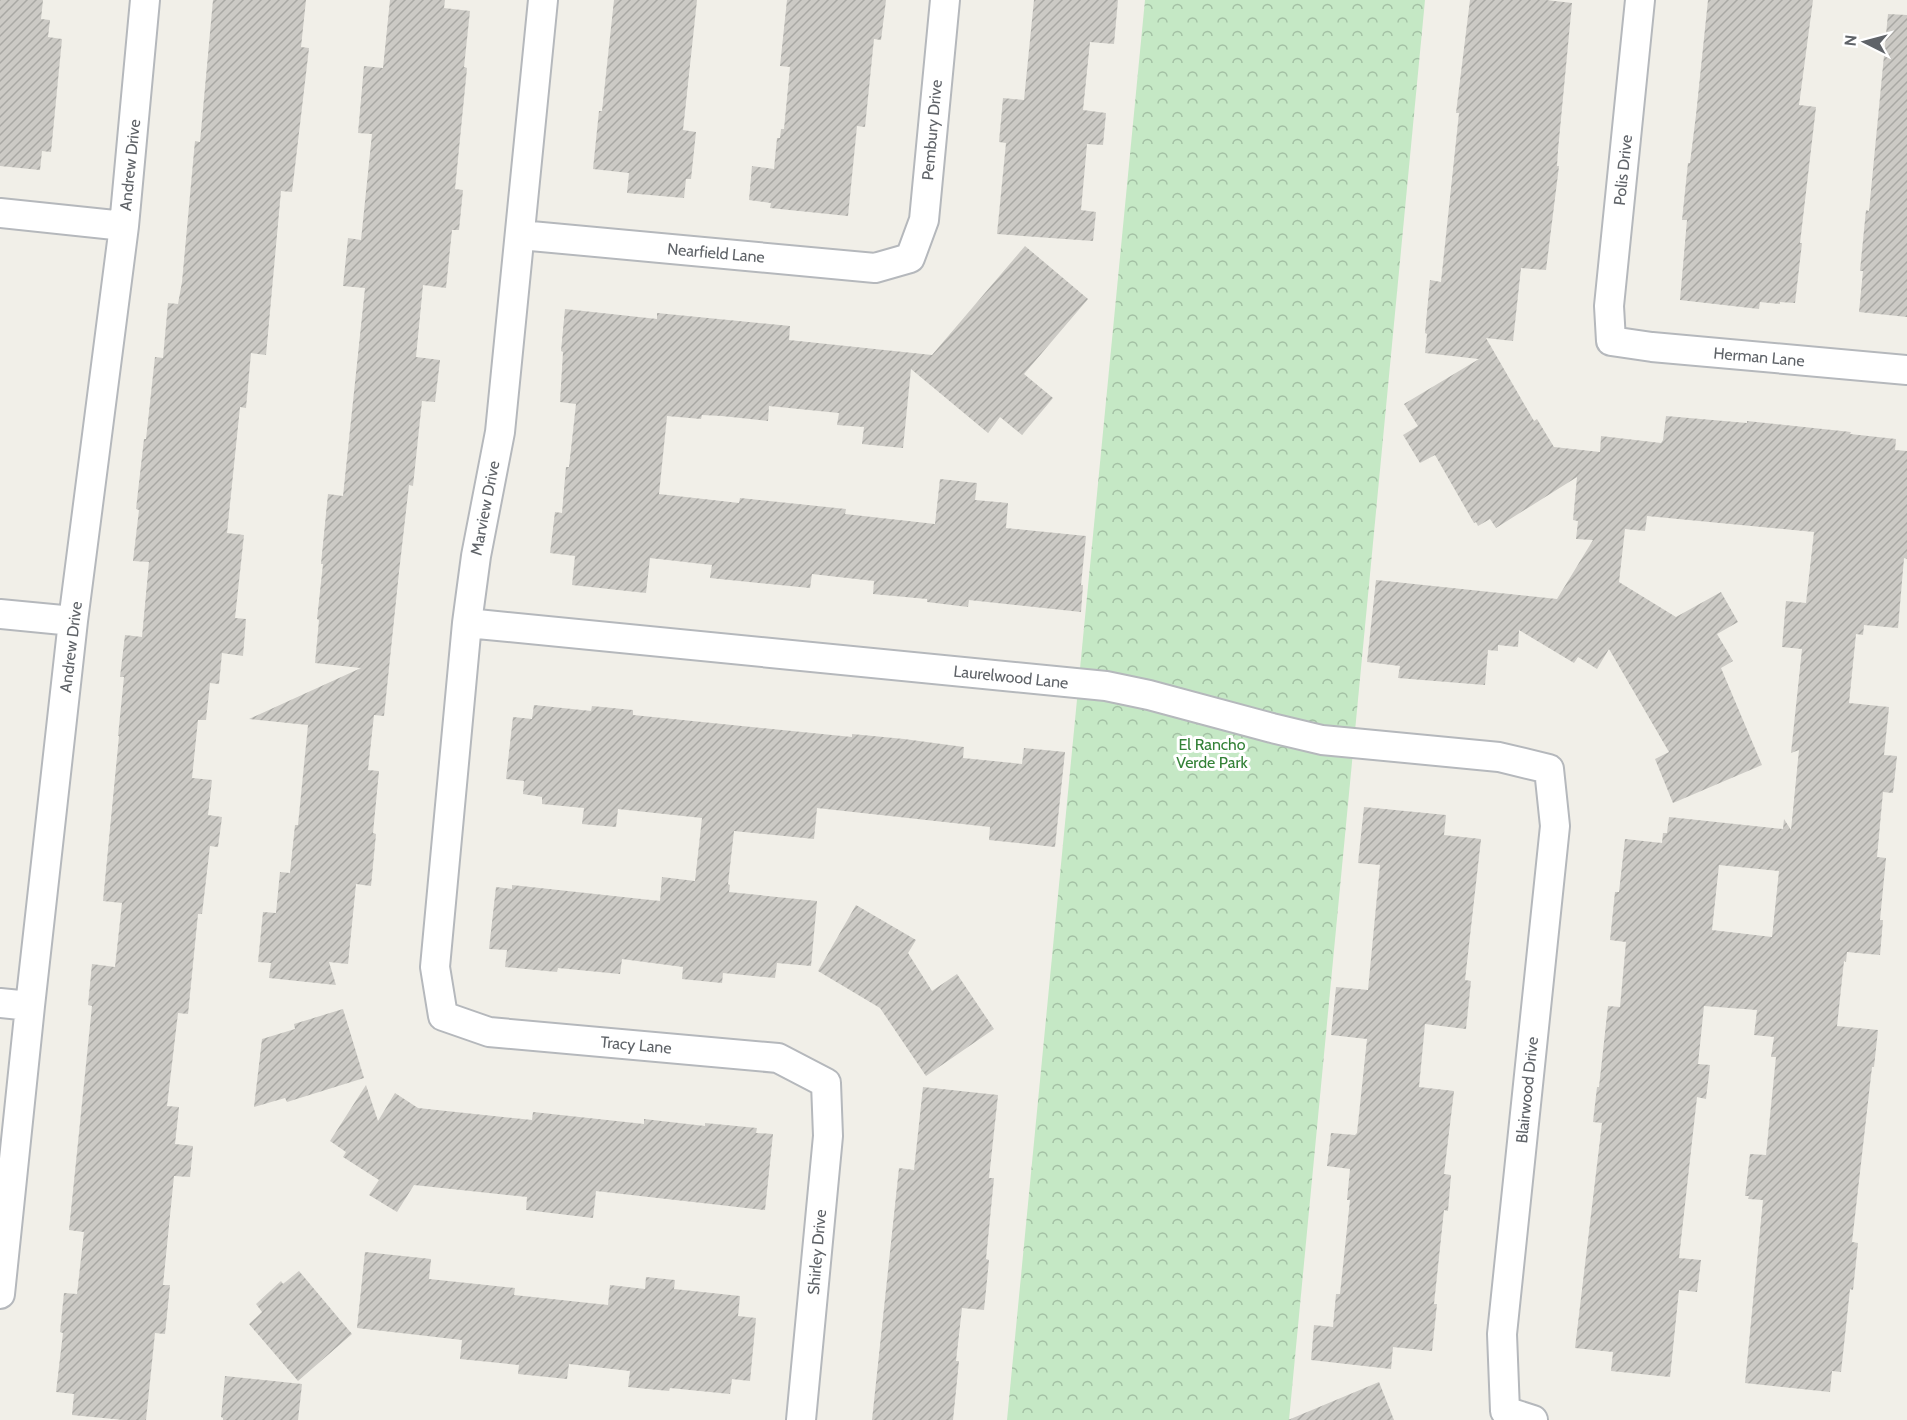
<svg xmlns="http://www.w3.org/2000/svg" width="1907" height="1420" font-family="Cabin,sans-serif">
<defs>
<pattern id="park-crowns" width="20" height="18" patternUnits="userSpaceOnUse" patternTransform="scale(1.5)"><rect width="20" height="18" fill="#c5e8c5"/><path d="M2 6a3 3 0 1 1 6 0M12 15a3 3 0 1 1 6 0" fill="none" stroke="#a3c0a4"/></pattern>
<pattern id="building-hatch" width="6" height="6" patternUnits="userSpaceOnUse" patternTransform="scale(1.5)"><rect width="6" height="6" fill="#cccac5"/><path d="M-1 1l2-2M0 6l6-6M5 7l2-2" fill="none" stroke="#a9a8a4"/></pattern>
</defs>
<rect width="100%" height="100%" fill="#f1efe8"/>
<path fill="url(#park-crowns)" d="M 1145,0 L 1425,0 L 1289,1420 L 1007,1420 Z"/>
<path fill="url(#building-hatch)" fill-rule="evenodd" d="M 0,0 L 43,0 L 41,19 L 50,20 L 48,37 L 62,39 L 51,152 L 42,151 L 40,170 L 0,166 Z
M 213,0 L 306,0 L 301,47 L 309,48 L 292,192 L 281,191 L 266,355 L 251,353 L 246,408 L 240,407 L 227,533 L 244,535 L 235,618 L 246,619 L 243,656 L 222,653 L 219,684 L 210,683 L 206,720 L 198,720 L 192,778 L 212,780 L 208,815 L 222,817 L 218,847 L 210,846 L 202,914 L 198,914 L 188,1014 L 178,1013 L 167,1106 L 179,1107 L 175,1144 L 193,1146 L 190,1177 L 174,1176 L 163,1285 L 170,1285 L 165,1334 L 155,1333 L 146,1420 L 124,1420 L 72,1415 L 74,1394 L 56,1392 L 63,1333 L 60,1332 L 64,1293 L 77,1294 L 84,1232 L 69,1230 L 92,1006 L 88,1005 L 92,964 L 115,967 L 122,903 L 103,901 L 119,736 L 118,736 L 124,677 L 120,677 L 125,635 L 142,637 L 149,562 L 133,561 L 139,510 L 136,509 L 144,439 L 146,439 L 155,357 L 163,358 L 168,303 L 178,304 L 182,282 L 195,141 L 200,142 Z
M 390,0 L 445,0 L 444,8 L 470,11 L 464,67 L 467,68 L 455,189 L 463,190 L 459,230 L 452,230 L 446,288 L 423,285 L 416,357 L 440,360 L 435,402 L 422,401 L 413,486 L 409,485 L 399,572 L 384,716 L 374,715 L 368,770 L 379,771 L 373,833 L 376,834 L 371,886 L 356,884 L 348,964 L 329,962 L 336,985 L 269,978 L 271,963 L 258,962 L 263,912 L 276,913 L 280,872 L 290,873 L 295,825 L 298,825 L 308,725 L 249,719 L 361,668 L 315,663 L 319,620 L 317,619 L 323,564 L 321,564 L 328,494 L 343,496 L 365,288 L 343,286 L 348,238 L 361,240 L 372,134 L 358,133 L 364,66 L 383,68 Z
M 614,0 L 697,0 L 683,130 L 696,132 L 691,179 L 686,179 L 684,198 L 627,193 L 629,173 L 593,169 L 599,111 L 602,111 Z
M 787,0 L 886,0 L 881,40 L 874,39 L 865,127 L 857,126 L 848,216 L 770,208 L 771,203 L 749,200 L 752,166 L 774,169 L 777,138 L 780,138 L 781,129 L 784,129 L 790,67 L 780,66 Z
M 1034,0 L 1118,0 L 1114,44 L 1090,42 L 1083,110 L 1106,113 L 1103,145 L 1087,144 L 1081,210 L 1096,212 L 1093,241 L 997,234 L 1006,143 L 999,142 L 1003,98 L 1024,100 Z
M 1470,0 L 1546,0 L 1572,3 L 1558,150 L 1557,166 L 1559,166 L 1546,270 L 1521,268 L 1513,341 L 1486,338 L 1534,421 L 1537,419 L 1554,447 L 1600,452 L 1601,436 L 1661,443 L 1663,440 L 1666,416 L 1747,423 L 1747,421 L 1851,432 L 1850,434 L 1896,439 L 1895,450 L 1907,451 L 1907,559 L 1904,558 L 1898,628 L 1864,625 L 1863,635 L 1856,634 L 1849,703 L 1889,707 L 1884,755 L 1897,756 L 1893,793 L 1883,792 L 1877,857 L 1886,858 L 1880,920 L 1883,920 L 1880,955 L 1847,952 L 1846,962 L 1844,961 L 1837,1026 L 1878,1030 L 1874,1067 L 1872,1067 L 1852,1242 L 1858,1243 L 1853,1290 L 1850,1289 L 1841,1372 L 1832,1371 L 1830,1392 L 1745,1383 L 1763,1200 L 1748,1199 L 1749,1196 L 1745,1196 L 1750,1154 L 1766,1155 L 1776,1057 L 1771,1057 L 1774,1037 L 1754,1035 L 1757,1010 L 1704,1006 L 1698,1064 L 1710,1065 L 1706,1099 L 1697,1097 L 1679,1258 L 1701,1260 L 1697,1292 L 1679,1290 L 1670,1377 L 1611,1371 L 1613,1352 L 1575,1348 L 1602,1123 L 1593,1122 L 1597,1087 L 1599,1087 L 1608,1006 L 1620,1007 L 1626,942 L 1610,940 L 1615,892 L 1619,892 L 1625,839 L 1662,843 L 1663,833 L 1667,833 L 1669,817 L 1783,829 L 1784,819 L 1791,830 L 1799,750 L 1791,753 L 1802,649 L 1782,647 L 1786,601 L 1806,603 L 1814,532 L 1647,516 L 1645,531 L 1625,529 L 1619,582 L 1676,617 L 1721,592 L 1738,622 L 1717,634 L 1733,661 L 1721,668 L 1762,765 L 1673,803 L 1655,759 L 1669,752 L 1609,649 L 1597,669 L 1578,657 L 1574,663 L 1519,630 L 1518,647 L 1498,645 L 1498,651 L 1488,650 L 1485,685 L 1398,678 L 1400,666 L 1367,662 L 1376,580 L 1557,599 L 1593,540 L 1576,539 L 1578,521 L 1573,520 L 1577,477 L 1496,528 L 1490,519 L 1478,526 L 1476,522 L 1474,523 L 1435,455 L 1420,463 L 1403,435 L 1418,426 L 1404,404 L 1479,359 L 1425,353 L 1427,334 L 1425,333 L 1430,280 L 1441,282 L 1459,113 L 1456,113 ZM 1719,865 L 1779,871 L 1772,937 L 1712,930 Z
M 1708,0 L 1813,0 L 1799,105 L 1816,107 L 1800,243 L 1802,243 L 1795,303 L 1780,302 L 1780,304 L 1760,302 L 1759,309 L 1680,300 L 1687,220 L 1682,220 L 1688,163 L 1690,163 L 1696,115 Z
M 1888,14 L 1907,15 L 1907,317 L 1859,312 L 1863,271 L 1860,271 L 1866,210 L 1869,211 Z
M 1025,246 L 1088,299 L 1024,374 L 1053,398 L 1022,435 L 1000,417 L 988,433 L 911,369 L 903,448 L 862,444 L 864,427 L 837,425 L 839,413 L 769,406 L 768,421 L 722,416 L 702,415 L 701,419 L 667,416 L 659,494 L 739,503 L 740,498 L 846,509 L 845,514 L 935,524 L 940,479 L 977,483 L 975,500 L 1008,503 L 1006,528 L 1086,536 L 1081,585 L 1083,585 L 1081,612 L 969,600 L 968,607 L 927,602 L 927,599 L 873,594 L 874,581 L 812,574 L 810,588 L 710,578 L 712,565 L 650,558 L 646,593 L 572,585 L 575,556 L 550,553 L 555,512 L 562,513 L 566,467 L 569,467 L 576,404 L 560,402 L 563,352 L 561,351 L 565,309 L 657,319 L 657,313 L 790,326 L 789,340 L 932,355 Z
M 534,705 L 591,711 L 592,706 L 633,710 L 633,715 L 852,737 L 852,734 L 904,739 L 964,747 L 963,758 L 1022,764 L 1024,748 L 1065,752 L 1055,847 L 989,840 L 990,827 L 817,808 L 814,839 L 734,831 L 728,884 L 730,885 L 729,892 L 817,901 L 811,966 L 777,963 L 775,978 L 723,973 L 722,983 L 682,979 L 683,967 L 622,959 L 620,974 L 558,968 L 557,972 L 505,967 L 507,950 L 489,949 L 496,887 L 512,889 L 512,885 L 660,901 L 662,877 L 695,881 L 702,818 L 618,809 L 616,827 L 582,824 L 584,808 L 542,804 L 542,797 L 523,794 L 524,781 L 506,779 L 513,717 L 532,719 Z
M 1364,807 L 1446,815 L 1444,835 L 1481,839 L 1465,980 L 1471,981 L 1466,1029 L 1425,1024 L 1419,1087 L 1454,1091 L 1444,1174 L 1451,1175 L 1448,1211 L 1444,1210 L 1434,1304 L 1437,1304 L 1432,1351 L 1393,1347 L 1391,1369 L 1311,1360 L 1314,1325 L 1333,1327 L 1336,1294 L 1340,1294 L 1350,1200 L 1347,1200 L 1350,1169 L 1327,1166 L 1331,1133 L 1355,1135 L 1357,1133 L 1367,1039 L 1331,1035 L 1336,987 L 1368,990 L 1380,865 L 1358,863 Z
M 856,905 L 916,940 L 908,953 L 932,991 L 957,974 L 994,1029 L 926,1076 L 880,1008 L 818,971 Z
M 343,1009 L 364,1078 L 287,1102 L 285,1098 L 254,1107 L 262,1039 L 295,1029 L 294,1024 Z
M 366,1085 L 378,1121 L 395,1093 L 418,1108 L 532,1120 L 533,1112 L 644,1124 L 644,1119 L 705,1126 L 705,1123 L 757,1128 L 756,1133 L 773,1134 L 765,1210 L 596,1191 L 593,1218 L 526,1210 L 527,1197 L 414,1185 L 397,1212 L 369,1195 L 379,1180 L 343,1157 L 346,1152 L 330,1141 Z
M 923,1087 L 998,1095 L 989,1178 L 994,1178 L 986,1259 L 989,1260 L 984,1310 L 962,1308 L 956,1361 L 959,1361 L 953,1420 L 872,1420 L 899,1168 L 914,1170 Z
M 365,1252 L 431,1259 L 429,1279 L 515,1288 L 514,1295 L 608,1305 L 610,1285 L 645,1289 L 646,1277 L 675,1280 L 674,1289 L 740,1296 L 738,1316 L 756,1318 L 750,1381 L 732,1379 L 730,1394 L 670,1388 L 669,1391 L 628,1387 L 630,1371 L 569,1364 L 567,1379 L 518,1374 L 519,1365 L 460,1359 L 462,1340 L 357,1328 Z
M 299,1271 L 352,1334 L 298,1381 L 249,1324 L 262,1312 L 256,1304 L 281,1281 L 283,1284 Z
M 225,1376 L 302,1384 L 298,1420 L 223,1420 L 223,1418 L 221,1417 Z
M 1379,1382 L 1394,1420 L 1288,1420 Z"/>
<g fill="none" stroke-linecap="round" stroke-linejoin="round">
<defs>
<path id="minor" d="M 543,0 L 500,432 L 476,556 L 467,623 L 435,967 L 443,1016 L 489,1032 L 778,1058 L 826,1083 L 828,1136 L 801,1420
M 1640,0 L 1609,306 L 1611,341 L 1652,347 L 1907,370
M 0,213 L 124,226
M 520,235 L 875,268 L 910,258 L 924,220 L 945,0
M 0,614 L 73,621
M 467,623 L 1106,686 L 1149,695 L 1272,728 L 1322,740 L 1499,757 L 1549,769 L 1555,826 L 1502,1334 L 1505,1411 L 1533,1420
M 0,1003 L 30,1006
M 0,1294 L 30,1006 L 73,621 L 124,226 L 145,0"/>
</defs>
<use href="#minor" stroke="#b5b8bc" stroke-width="32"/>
<use href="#minor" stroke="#fff" stroke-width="28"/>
</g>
<g text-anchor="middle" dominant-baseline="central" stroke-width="6" stroke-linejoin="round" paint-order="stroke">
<g font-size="16" fill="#5f6368" stroke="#fff">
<text transform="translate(932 130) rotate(-85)">Pembury Drive</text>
<text transform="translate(130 165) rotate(-84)">Andrew Drive</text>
<text transform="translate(1623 170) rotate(-84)">Polis Drive</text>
<text transform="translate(716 253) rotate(5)">Nearfield Lane</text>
<text transform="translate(1759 357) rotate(5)">Herman Lane</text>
<text transform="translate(485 508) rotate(-79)">Marview Drive</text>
<text transform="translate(71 647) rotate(-83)">Andrew Drive</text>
<text transform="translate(1011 677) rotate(6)">Laurelwood Lane</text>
<text transform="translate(636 1045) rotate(5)">Tracy Lane</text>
<text transform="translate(1527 1090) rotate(-84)">Blairwood Drive</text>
<text transform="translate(817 1252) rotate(-85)">Shirley Drive</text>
</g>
<g font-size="16" fill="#348238" stroke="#fff">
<text x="1212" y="744">El Rancho<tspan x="1212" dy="18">Verde Park</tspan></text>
</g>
</g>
<g transform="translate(1865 42) rotate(276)" stroke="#ffffff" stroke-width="4.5" paint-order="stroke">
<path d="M0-4.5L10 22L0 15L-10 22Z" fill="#5f6368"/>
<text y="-9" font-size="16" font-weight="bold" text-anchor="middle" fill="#5f6368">N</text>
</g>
</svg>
